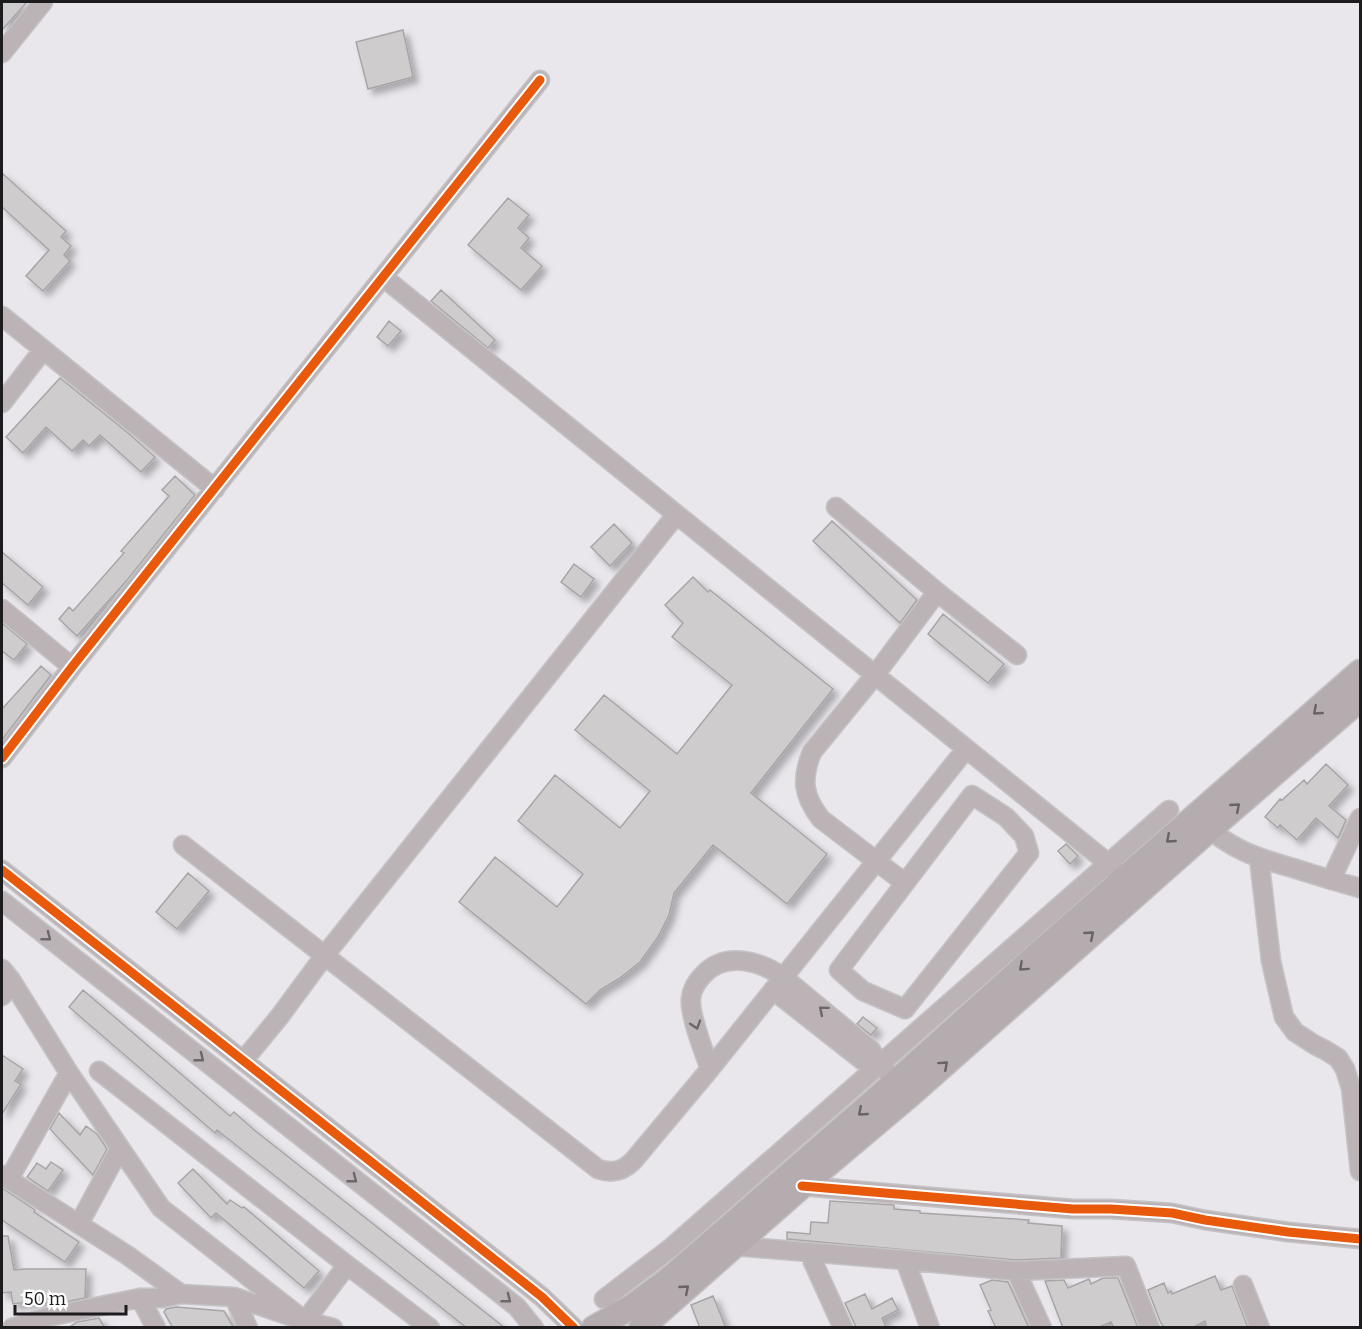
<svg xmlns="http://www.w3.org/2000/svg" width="1362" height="1329" font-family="Bitter,serif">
<defs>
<filter id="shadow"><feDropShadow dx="5.5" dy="5.5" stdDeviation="3" flood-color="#0004"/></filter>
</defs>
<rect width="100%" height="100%" fill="#e9e7ec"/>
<path fill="#cfccce" stroke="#a8a5a7" stroke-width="1.5" filter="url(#shadow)" d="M 2,2 L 27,2 L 2,30 Z
M 403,30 L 413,77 L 368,89 L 356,42 Z
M 2,173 L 66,231 L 61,237 L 71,246 L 64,255 L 70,261 L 43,291 L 26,276 L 49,250 L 2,207 Z
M 508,198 L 529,215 L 518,228 L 529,238 L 521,248 L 542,266 L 521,290 L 468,245 Z
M 441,290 L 495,340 L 488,348 L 431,301 Z
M 389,321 L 401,331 L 388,346 L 377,337 Z
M 60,378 L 128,433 L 155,457 L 141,472 L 100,435 L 89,446 L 83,440 L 72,451 L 46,427 L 23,453 L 6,437 Z
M 175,476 L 195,495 L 128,579 L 77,636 L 59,619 L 69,607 L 73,611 L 124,553 L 121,551 L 169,496 L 162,490 Z
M 832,521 L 917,600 L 900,623 L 813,541 Z
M 614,524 L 632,543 L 610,566 L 591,547 Z
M 2,552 L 43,587 L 28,605 L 2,583 Z
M 574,564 L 594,579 L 581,597 L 561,582 Z
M 693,577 L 708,592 L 710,590 L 833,689 L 751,793 L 827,854 L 787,904 L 713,845 L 674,893 L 669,915 L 658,937 L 640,962 L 620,978 L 600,990 L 586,1004 L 459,902 L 495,857 L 557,907 L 583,874 L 518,821 L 555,775 L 620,828 L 650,791 L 575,730 L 604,695 L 677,754 L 732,685 L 672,637 L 683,623 L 665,605 Z
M 943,614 L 1004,664 L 988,683 L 928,634 Z
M 2,623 L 27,644 L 14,660 L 2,651 Z
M 41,666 L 51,675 L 2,740 L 2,709 Z
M 1326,764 L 1348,785 L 1329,806 L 1346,820 L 1338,838 L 1316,818 L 1297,840 L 1280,825 L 1278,828 L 1265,817 L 1280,799 L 1282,800 L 1304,780 L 1307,784 Z
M 1066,844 L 1078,856 L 1070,864 L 1058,851 Z
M 188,873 L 209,891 L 177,929 L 156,912 Z
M 83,990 L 230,1116 L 234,1112 L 253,1129 L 505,1328 L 467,1328 L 217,1130 L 215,1133 L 69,1007 Z
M 863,1017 L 877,1028 L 871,1035 L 857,1024 Z
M 2,1055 L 23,1069 L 15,1081 L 21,1084 L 2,1114 Z
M 59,1113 L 80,1135 L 86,1126 L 97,1134 L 107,1149 L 93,1175 L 50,1129 Z
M 51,1162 L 63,1170 L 48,1191 L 27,1177 L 37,1163 L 46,1169 Z
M 193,1169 L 227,1204 L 230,1200 L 242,1208 L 244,1207 L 319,1271 L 304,1288 L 216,1213 L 211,1218 L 178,1183 Z
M 2,1188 L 35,1210 L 34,1212 L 79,1242 L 65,1262 L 2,1220 Z
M 830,1201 L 894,1205 L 894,1209 L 920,1211 L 920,1213 L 1029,1220 L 1028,1223 L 1062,1226 L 1061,1258 L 1016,1260 L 787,1239 L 787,1232 L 810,1234 L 811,1222 L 828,1223 Z
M 2,1236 L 8,1236 L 14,1270 L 24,1269 L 86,1269 L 85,1298 L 60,1303 L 42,1303 L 42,1300 L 13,1304 L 11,1292 L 2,1293 Z
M 1215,1276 L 1221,1290 L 1232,1286 L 1248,1328 L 1207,1328 L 1205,1321 L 1192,1328 L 1164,1328 L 1160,1321 L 1148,1290 L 1164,1283 L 1168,1293 L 1171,1291 L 1172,1294 Z
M 1103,1278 L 1118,1278 L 1138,1328 L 1114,1328 L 1111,1322 L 1097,1328 L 1063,1328 L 1045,1281 L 1064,1280 L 1068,1288 L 1089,1279 L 1091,1284 Z
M 992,1280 L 1008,1282 L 1029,1328 L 996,1328 L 988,1311 L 991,1310 L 980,1285 Z
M 865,1294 L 872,1309 L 892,1298 L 898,1310 L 882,1318 L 886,1327 L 856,1327 L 845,1303 Z
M 713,1296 L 726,1328 L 700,1328 L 691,1305 Z
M 176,1307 L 224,1311 L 234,1328 L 173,1328 L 164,1312 L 166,1309 Z
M 99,1318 L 105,1328 L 68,1328 L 77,1322 Z"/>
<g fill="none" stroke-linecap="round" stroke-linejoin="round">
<defs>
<path id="minor" d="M 2,53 L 43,2
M 383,277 L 1125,877
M 2,316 L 215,489
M 2,403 L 43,350
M 836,507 L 937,592 L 1017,655
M 2,609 L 72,667
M 2,758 L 72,667 L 540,80
M 972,795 L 1006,817 L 1024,836 L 1029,853 L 905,1009 L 863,991 L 839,970 Z
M 1202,822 C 1229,849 1257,858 1293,868 C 1315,875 1338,882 1360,888
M 183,845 L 598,1169 C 612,1174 623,1171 633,1161 L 710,1069 L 966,749
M 1259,858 L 1271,961 L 1284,1017 L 1295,1032 L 1315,1045 L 1325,1050 L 1338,1058 L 1345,1069 L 1351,1088 L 1360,1171
M 2,870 L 542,1297 L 574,1328
M 1331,880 L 1360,818
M 905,883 L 821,819 C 803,796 801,779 812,752 L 875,675 L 937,592
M 2,901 L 517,1307 L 534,1328
M 2,969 L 11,980 L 2,996
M 11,980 L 69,1073 L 161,1208 L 305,1321 L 347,1265
M 773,990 L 862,1060 L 869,1063 L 879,1065
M 243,1061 L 280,1016 L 325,955 L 676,515
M 710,1069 C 704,1052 689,1014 691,998 C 692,988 697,981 704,974 C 726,951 760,961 783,977 L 871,1050 L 879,1065 L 887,1072
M 99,1071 L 347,1265 L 430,1328
M 2,1175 L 127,1255 L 181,1294
M 9,1179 L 69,1073
M 802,1186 L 1073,1209 L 1111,1209 L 1172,1213 L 1205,1220 L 1288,1232 L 1360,1239
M 79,1224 L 120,1148
M 734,1246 L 905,1260 L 1016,1271 L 1126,1266 L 1150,1328
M 809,1253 L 843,1328
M 905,1260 L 930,1328
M 1016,1271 L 1042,1328
M 1243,1285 L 1260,1328
M 234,1297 L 248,1328
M 140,1298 L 156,1328
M 604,1299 L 672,1247 L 1169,810
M 12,1328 L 52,1316 L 140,1298 L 162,1298 L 181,1294 L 234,1297 L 305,1321 L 333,1328"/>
<path id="major" d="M 594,1328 L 633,1306 L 667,1281 L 897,1081 L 1029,962 L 1360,672
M 641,1328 L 802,1186 L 911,1094 L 1210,829 L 1360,699"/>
</defs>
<use href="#minor" stroke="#c4c3c6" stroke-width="21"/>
<use href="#major" stroke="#c4c3c6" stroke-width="27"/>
<use href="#minor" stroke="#bcb3b6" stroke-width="18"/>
<use href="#major" stroke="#b5acaf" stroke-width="24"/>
<defs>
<path id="cycleway" d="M 2,758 L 72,667 L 540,80
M 2,870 L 542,1297 L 574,1328
M 802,1186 L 1073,1209 L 1111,1209 L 1172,1213 L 1205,1220 L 1288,1232 L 1360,1239"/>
</defs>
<use href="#cycleway" stroke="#fff" stroke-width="13"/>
<use href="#cycleway" stroke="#e8590c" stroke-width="9"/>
</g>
<defs><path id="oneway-chevron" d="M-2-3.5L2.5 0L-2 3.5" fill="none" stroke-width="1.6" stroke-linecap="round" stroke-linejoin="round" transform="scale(1.5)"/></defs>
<g stroke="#686466">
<use href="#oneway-chevron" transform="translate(1317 711) rotate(139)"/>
<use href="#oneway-chevron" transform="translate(1236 807) rotate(-41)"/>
<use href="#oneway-chevron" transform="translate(1170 839) rotate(139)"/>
<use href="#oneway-chevron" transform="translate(1090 935) rotate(-41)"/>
<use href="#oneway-chevron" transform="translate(1023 967) rotate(138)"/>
<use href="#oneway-chevron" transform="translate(944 1065) rotate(-42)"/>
<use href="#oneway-chevron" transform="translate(862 1112) rotate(139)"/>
<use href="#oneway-chevron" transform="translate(685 1289) rotate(-41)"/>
</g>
<g stroke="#6c676a">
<use href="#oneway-chevron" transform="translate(47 937) rotate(38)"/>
<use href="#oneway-chevron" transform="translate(823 1010) rotate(-140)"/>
<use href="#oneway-chevron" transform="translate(696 1025) rotate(72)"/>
<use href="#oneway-chevron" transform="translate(200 1058) rotate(38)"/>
<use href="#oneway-chevron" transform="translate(353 1179) rotate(38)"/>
<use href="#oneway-chevron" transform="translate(507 1299) rotate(38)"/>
</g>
<rect width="1362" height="1329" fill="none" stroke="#1c1b1e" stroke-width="6"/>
<path d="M15 1305v9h111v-9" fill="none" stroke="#1c1b1e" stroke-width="3"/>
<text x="24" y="1305" font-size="18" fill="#1c1b1e" stroke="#ffffff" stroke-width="4.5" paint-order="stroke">50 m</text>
</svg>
